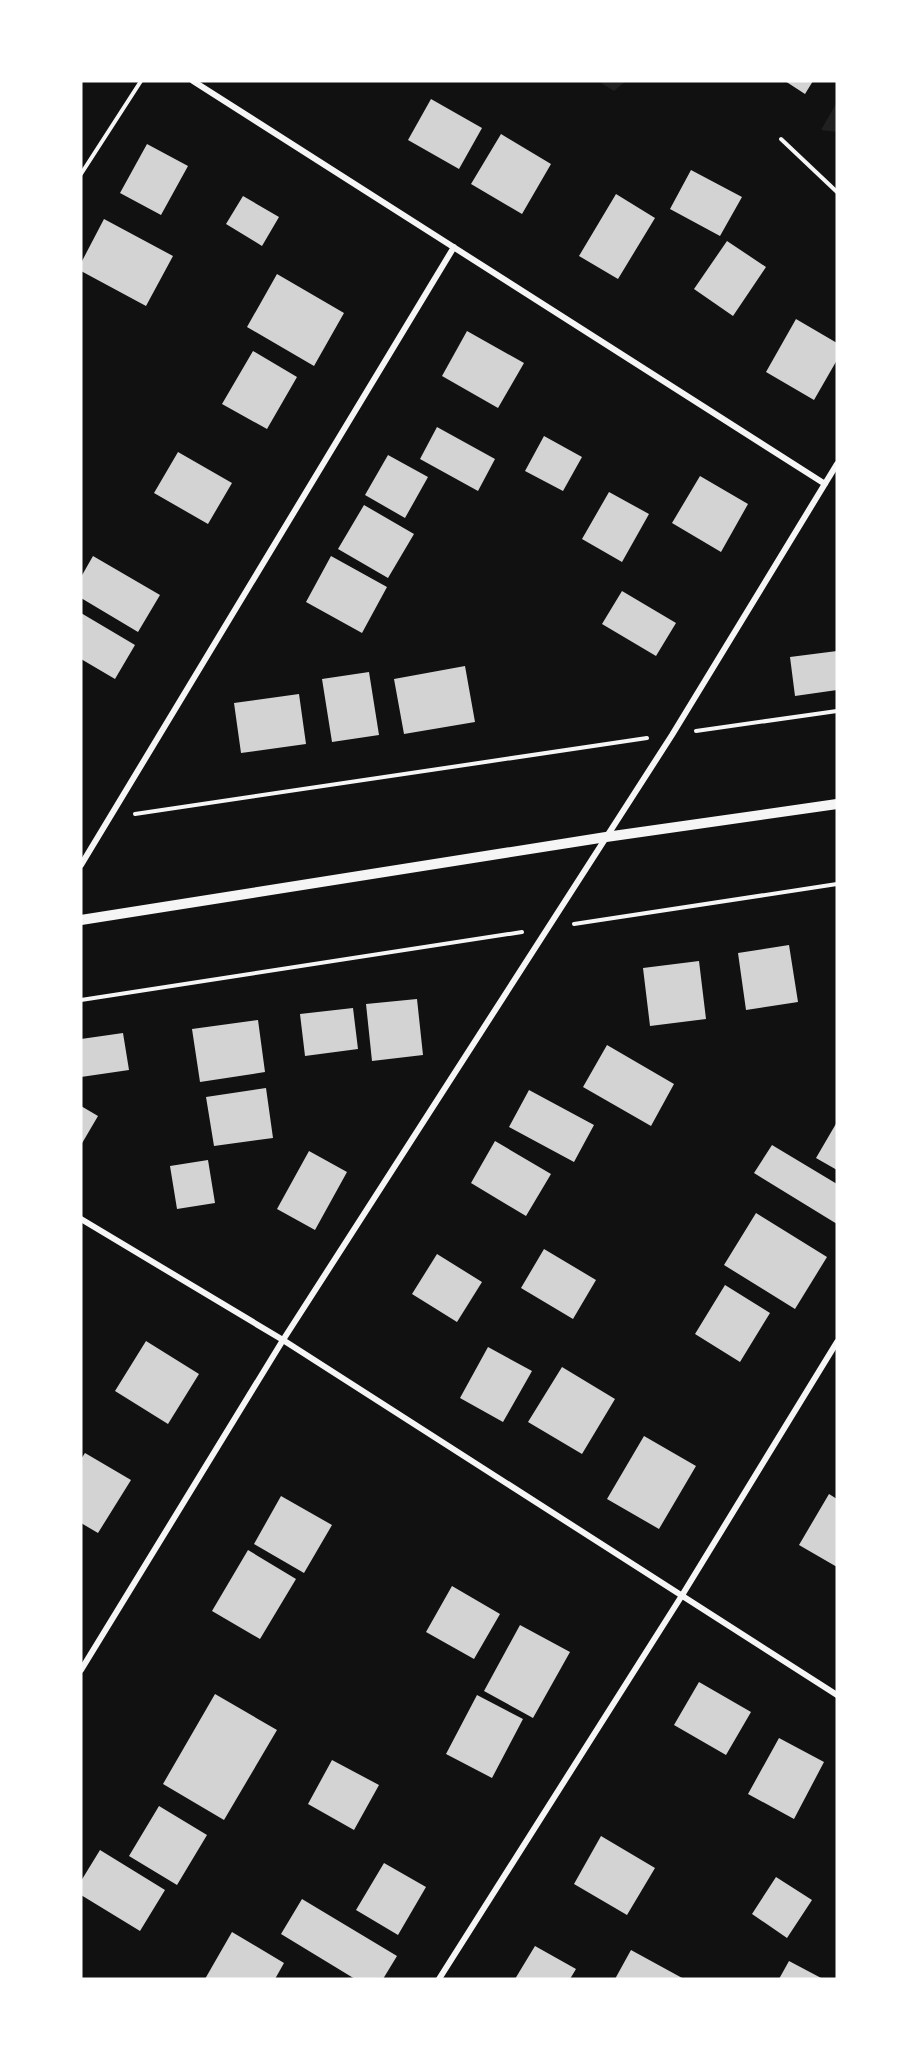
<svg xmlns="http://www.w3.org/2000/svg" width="918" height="2060" font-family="Helvetica,sans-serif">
<rect width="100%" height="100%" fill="#111"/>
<path fill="#202020" d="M 598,81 L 626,81 L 614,91 Z
M 837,102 L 837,132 L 821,130 Z"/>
<path fill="#d3d3d3" d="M 785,81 L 813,81 L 805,94 Z
M 431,99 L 482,128 L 459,169 L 408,140 Z
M 501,134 L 551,164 L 522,214 L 471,184 Z
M 147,144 L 188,166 L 161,215 L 120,193 Z
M 691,170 L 742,197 L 720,236 L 670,209 Z
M 616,194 L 655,218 L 618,279 L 579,256 Z
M 243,196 L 279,217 L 262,246 L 226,224 Z
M 104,219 L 173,256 L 146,306 L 81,271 L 81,263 Z
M 727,241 L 766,267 L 733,316 L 694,289 Z
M 277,274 L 344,313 L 314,366 L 247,327 Z
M 796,319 L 837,343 L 837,360 L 814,400 L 766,372 Z
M 467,331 L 524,363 L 498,408 L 442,376 Z
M 253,351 L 297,377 L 267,429 L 222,404 Z
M 437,427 L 495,459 L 478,491 L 420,459 Z
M 544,436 L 582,457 L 563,491 L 525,471 Z
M 178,452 L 232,483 L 208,524 L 154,493 Z
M 388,455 L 428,477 L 405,518 L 365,495 Z
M 700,476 L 748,504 L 721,552 L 672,523 Z
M 609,492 L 649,514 L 622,562 L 582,539 Z
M 364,505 L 414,534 L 388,578 L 338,549 Z
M 93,556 L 160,595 L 138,632 L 81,598 L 81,577 Z
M 331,556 L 387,587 L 362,633 L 306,602 Z
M 622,591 L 676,623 L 656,656 L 602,624 Z
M 81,613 L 135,645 L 115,679 L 81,659 Z
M 837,651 L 837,690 L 795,696 L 790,657 Z
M 465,666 L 475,722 L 404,734 L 394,679 Z
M 369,672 L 379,735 L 332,742 L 322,679 Z
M 299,694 L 306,744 L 241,753 L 234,703 Z
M 789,945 L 798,1002 L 746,1010 L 738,953 Z
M 699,961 L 706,1019 L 650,1026 L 643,968 Z
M 417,999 L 423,1055 L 372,1061 L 366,1004 Z
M 353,1008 L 358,1049 L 305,1056 L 300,1014 Z
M 258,1020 L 265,1072 L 200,1082 L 192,1029 Z
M 123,1033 L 129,1070 L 81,1077 L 81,1039 Z
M 607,1045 L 674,1084 L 651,1126 L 583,1087 Z
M 266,1088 L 273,1138 L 214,1146 L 206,1097 Z
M 529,1090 L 594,1125 L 574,1162 L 509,1127 Z
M 81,1106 L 98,1116 L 81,1145 Z
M 837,1122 L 837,1170 L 816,1158 Z
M 495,1141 L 551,1174 L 526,1216 L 471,1183 Z
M 772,1145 L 837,1184 L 837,1224 L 754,1173 Z
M 309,1151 L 347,1172 L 315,1230 L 277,1209 Z
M 208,1160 L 215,1203 L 177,1209 L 170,1166 Z
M 756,1213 L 827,1257 L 795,1309 L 724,1265 Z
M 544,1249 L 596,1280 L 573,1319 L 521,1288 Z
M 437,1254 L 482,1282 L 457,1322 L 412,1294 Z
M 725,1285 L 770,1313 L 740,1362 L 695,1334 Z
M 146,1341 L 199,1374 L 168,1424 L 115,1391 Z
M 488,1347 L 532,1371 L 503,1422 L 460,1398 Z
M 562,1367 L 615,1399 L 582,1454 L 528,1422 Z
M 644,1436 L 696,1466 L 659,1529 L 607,1499 Z
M 85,1453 L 131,1480 L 98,1533 L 81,1523 L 81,1459 Z
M 829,1494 L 837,1499 L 837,1567 L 799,1545 Z
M 281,1496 L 332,1525 L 304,1573 L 254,1544 Z
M 248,1550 L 296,1579 L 260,1639 L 212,1611 Z
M 452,1586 L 500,1614 L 474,1659 L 426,1632 Z
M 520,1625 L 570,1652 L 533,1718 L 484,1691 Z
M 699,1682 L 751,1712 L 726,1755 L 674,1725 Z
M 215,1694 L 277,1730 L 224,1820 L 163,1784 Z
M 477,1695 L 523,1719 L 492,1778 L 446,1754 Z
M 779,1738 L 824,1762 L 794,1819 L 748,1794 Z
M 332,1760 L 379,1785 L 354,1830 L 308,1804 Z
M 159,1806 L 207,1835 L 177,1885 L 129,1856 Z
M 601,1836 L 655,1868 L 627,1915 L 574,1884 Z
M 100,1850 L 165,1890 L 140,1931 L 81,1895 L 81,1881 Z
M 384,1863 L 426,1887 L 398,1935 L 356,1910 Z
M 776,1877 L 812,1900 L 787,1938 L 752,1914 Z
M 302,1899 L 397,1956 L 383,1979 L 355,1979 L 281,1934 Z
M 232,1932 L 284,1963 L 275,1979 L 205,1979 Z
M 535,1946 L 576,1969 L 570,1979 L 515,1979 Z
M 631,1950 L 684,1979 L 615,1979 Z
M 789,1961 L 823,1979 L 779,1979 Z"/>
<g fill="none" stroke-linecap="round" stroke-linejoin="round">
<path stroke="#f5f5f5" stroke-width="4" d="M 781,139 L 837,192
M 81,174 L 141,81
M 696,731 L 837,711
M 135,814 L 647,738
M 574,924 L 837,884
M 81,1000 L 522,932"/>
<path stroke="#f5f5f5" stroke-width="6" d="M 193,81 L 825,484
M 81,865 L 454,247
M 81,1219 L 283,1340 L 837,1695
M 81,1670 L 283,1340 L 672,735 L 837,464
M 439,1979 L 681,1597 L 837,1342"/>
<path stroke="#f5f5f5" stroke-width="10" d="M 81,920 L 606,837 L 837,804"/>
</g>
<rect width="918" height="2060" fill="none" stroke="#ffffff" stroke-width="165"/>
</svg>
